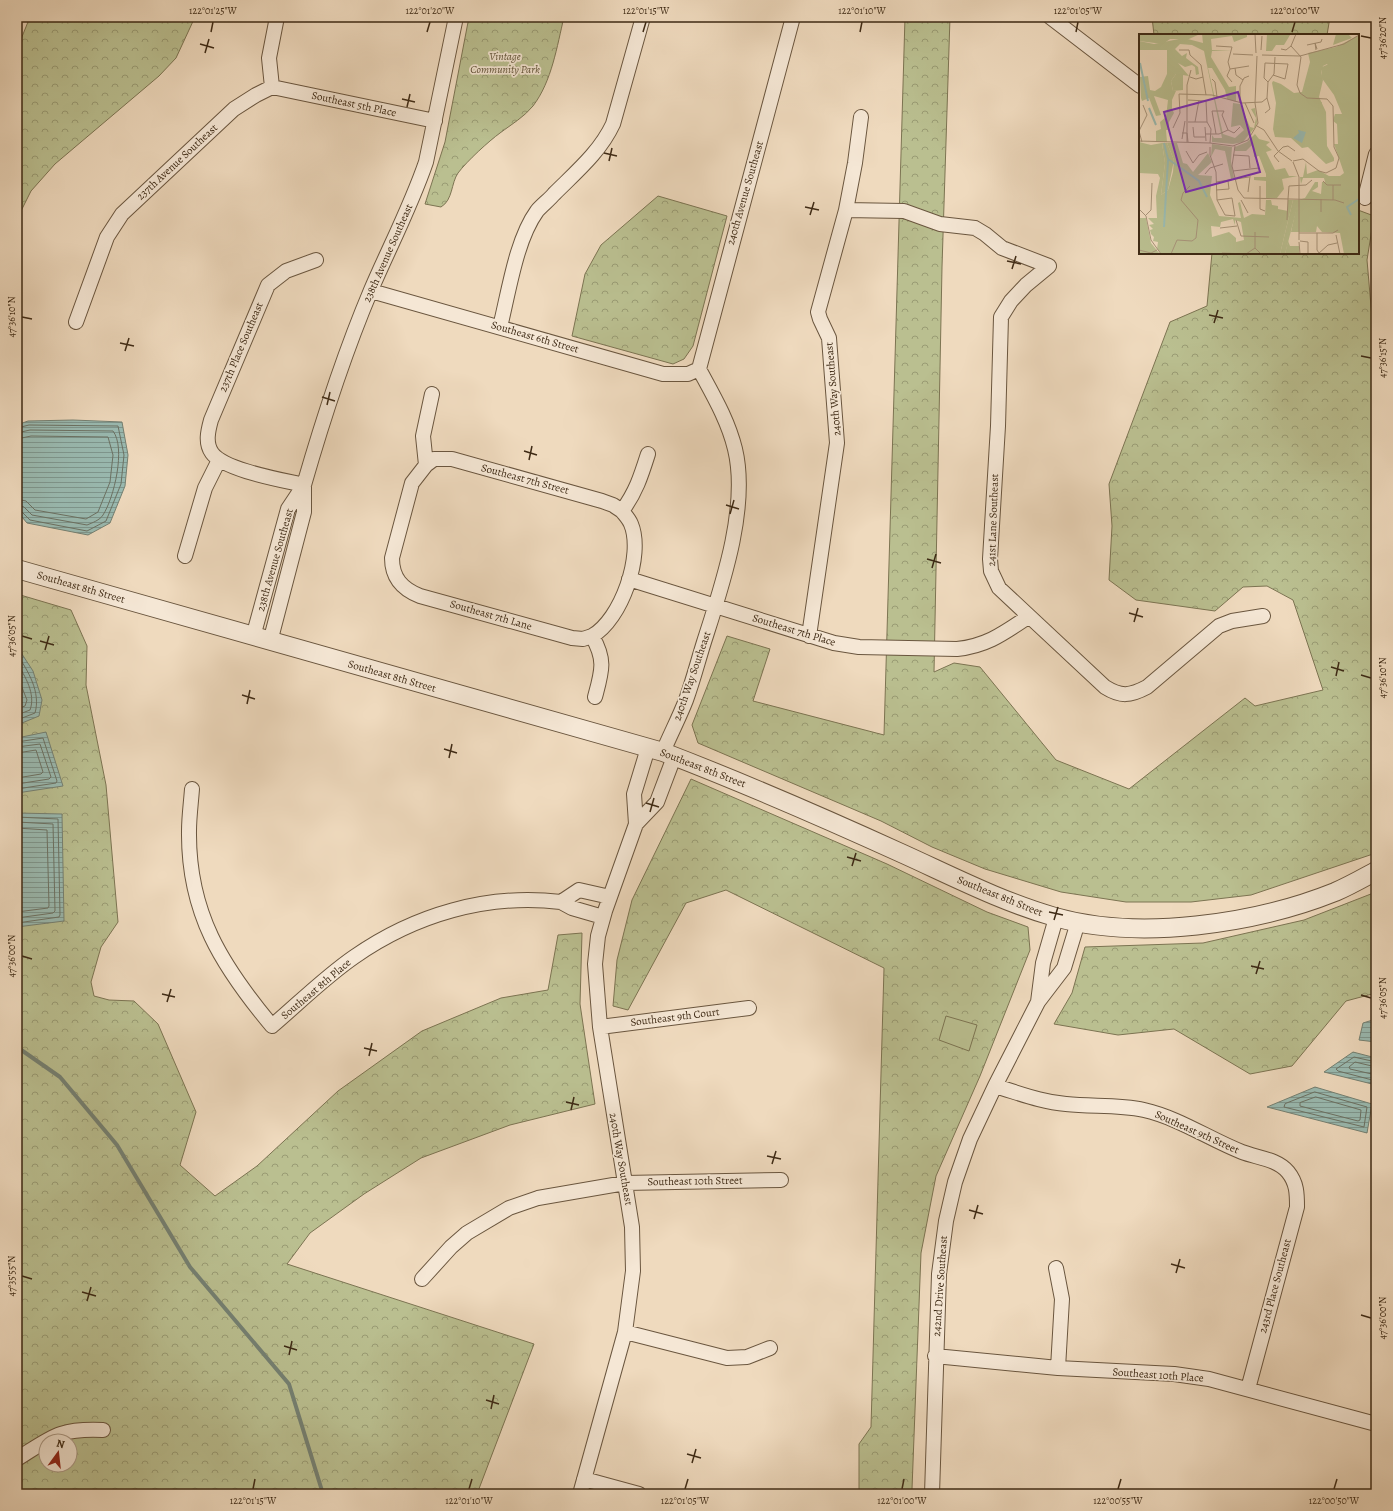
<svg xmlns="http://www.w3.org/2000/svg" width="1393" height="1511" font-family="Alegreya,serif">
<defs>
<pattern id="forest-crowns" width="20" height="18" patternUnits="userSpaceOnUse"><rect width="20" height="18" fill="#babf90"/><path d="M2 6a3 3 0 1 1 6 0M12 15a3 3 0 1 1 6 0" fill="none" stroke="#999b74"/></pattern>
<pattern id="water-rules" width="6" height="5" patternUnits="userSpaceOnUse"><rect width="6" height="5" fill="#9abbb2"/><path d="M0 2.5h6" fill="none" stroke="#7f9890"/></pattern>
</defs>
<rect width="100%" height="100%" fill="#efdabe"/>
<filter id="stains"><feTurbulence type="fractalNoise" baseFrequency=".005" numOctaves="4"/><feColorMatrix values="0 0 0 0 .2 0 0 0 0 .09 0 0 0 0 .02 0 0 0 .5 -.17"/></filter>
<radialGradient id="worn" r=".72"><stop offset=".6" stop-color="#630" stop-opacity="0"/><stop offset="1" stop-color="#630" stop-opacity=".3"/></radialGradient>
<path fill="url(#forest-crowns)" stroke="#7c7452" fill-rule="evenodd" d="M 30,17 L 195,17 L 176,58 L 159,76 L 55,164 L 31,191 L 17,219 L 17,49 Z
M 469,17 L 564,17 C 557,46 552,81 533,106 C 524,117 512,124 500,133 C 489,141 467,161 458,173 C 451,183 453,200 441,207 L 425,204 L 445,142 Z
M 905,17 L 950,17 L 942,267 L 934,672 L 954,663 L 980,667 L 1056,760 L 1129,789 L 1245,698 L 1255,706 L 1323,690 L 1293,600 L 1267,586 L 1243,587 L 1215,611 L 1136,600 L 1109,580 L 1112,526 L 1109,484 L 1170,322 L 1207,306 L 1212,253 L 1358,253 L 1358,210 L 1374,216 L 1367,260 L 1372,318 L 1376,329 L 1376,852 L 1373,854 L 1251,895 L 1191,902 L 1126,902 L 1061,892 L 985,869 L 932,847 L 881,821 L 698,743 L 692,725 L 727,636 L 770,649 L 753,701 L 884,735 Z
M 1152,17 L 1330,17 L 1327,35 L 1154,35 Z
M 658,196 L 727,216 L 693,346 L 684,359 L 673,364 L 572,336 L 585,274 L 601,245 Z
M 17,594 L 71,610 L 87,646 L 86,685 L 106,785 L 118,922 L 101,947 L 91,982 L 94,996 L 109,1000 L 134,1001 L 158,1024 L 196,1112 L 180,1165 L 215,1196 L 257,1166 L 338,1091 L 422,1031 L 501,998 L 548,990 L 558,935 L 582,933 L 580,1004 L 595,1104 L 510,1125 L 421,1158 L 364,1194 L 310,1233 L 287,1264 L 534,1344 L 477,1494 L 17,1494 ZM 46,1441 L 70,1441 L 70,1465 L 46,1465 Z
M 691,779 L 887,864 L 987,912 L 1028,927 L 1030,950 L 980,1076 L 936,1176 L 921,1253 L 912,1489 L 909,1494 L 859,1494 L 859,1444 L 871,1427 L 884,968 L 726,890 L 686,903 L 628,1010 L 613,1006 L 617,960 L 632,900 Z
M 1376,892 L 1376,993 L 1346,1001 L 1292,1066 L 1250,1074 L 1174,1029 L 1118,1035 L 1054,1024 L 1072,993 L 1085,947 L 1203,943 L 1304,920 Z"/>
<path fill="#babf90" stroke="#7c7452" d="M 946,1016 L 977,1025 L 969,1051 L 939,1040 Z"/>
<path fill="url(#water-rules)" stroke="#758173" d="M 73,420 L 122,422 L 128,455 L 125,486 L 110,523 L 88,535 L 27,523 L 17,511 L 17,425 L 28,421 Z
M 17,650 L 20,651 L 33,671 L 42,700 L 39,716 L 22,723 L 17,724 Z
M 46,732 L 63,786 L 17,793 L 17,738 Z
M 17,813 L 62,814 L 64,921 L 17,927 Z
M 1376,1019 L 1376,1042 L 1359,1040 L 1363,1023 Z
M 1353,1052 L 1376,1058 L 1376,1085 L 1324,1072 Z
M 1315,1087 L 1372,1104 L 1367,1133 L 1267,1107 Z"/>
<g fill="none" stroke-linecap="round" stroke-linejoin="round">
<path stroke="#6c7264" stroke-width="1" d="M 17,428 L 29,425 L 118,426 L 124,455 L 121,484 L 106,521 L 87,531 L 30,520 L 21,511 L 17,510
M 17,433 L 30,430 L 113,431 C 126,448 114,498 103,515 C 100,520 92,523 87,525 L 32,515 L 24,507 L 17,505
M 17,439 L 31,436 L 108,437 L 113,455 L 110,482 L 98,512 L 86,519 L 35,510 L 26,501 L 17,499
M 17,654 C 28,671 41,692 35,713 L 17,720
M 17,663 C 25,676 36,694 30,710 L 17,715
M 17,675 L 27,700 L 25,706 L 17,709
M 17,742 L 43,738 L 57,781 L 56,783 L 17,789
M 17,747 L 40,744 L 51,777 L 49,779 L 17,784
M 17,753 L 36,750 L 43,772 L 41,774 L 17,778
M 17,817 L 58,819 L 60,915 L 59,917 L 17,923
M 17,822 L 53,824 L 55,911 L 53,913 L 17,918
M 17,828 L 47,830 L 49,906 L 48,908 L 17,912
M 1376,1062 L 1354,1057 L 1336,1069 L 1338,1071 L 1376,1081
M 1376,1067 L 1355,1062 L 1349,1067 L 1350,1069 L 1376,1075
M 1315,1092 L 1367,1107 L 1364,1127 L 1284,1107 L 1285,1104 Z
M 1316,1097 L 1361,1110 L 1360,1120 L 1358,1121 L 1300,1106 L 1300,1103 Z"/>
<path stroke="#758173" stroke-width="4" d="M 17,1047 L 60,1077 L 117,1145 L 190,1267 L 289,1384 L 323,1494"/>
<defs>
<path id="minor" d="M 1050,17 L 1140,86
M 272,87 L 435,121
M 272,87 L 269,58 L 277,17
M 1365,198 L 1376,154
M 846,210 L 855,163 L 861,117
M 316,260 L 286,271 L 268,285 L 211,420 C 208,431 205,443 212,453 C 224,470 282,480 304,485 C 323,419 344,354 371,290 C 389,248 411,206 426,162 L 456,17
M 371,291 L 663,374 L 688,374 L 699,369
M 76,322 L 107,237 L 122,214 L 234,109 L 256,95 L 272,87
M 500,327 C 509,291 516,240 537,211 C 542,205 549,200 554,194 C 576,172 600,152 613,124 L 643,17
M 699,369 L 793,17
M 432,394 L 423,436 L 426,465 L 412,483 L 392,558 C 392,578 402,589 420,596 L 572,638 L 583,639 L 592,636
M 426,465 L 434,459 L 452,459 L 602,501 L 613,505 L 622,511
M 185,556 L 205,488 L 219,460
M 629,579 L 834,643 L 859,647 L 957,649 C 987,646 1004,633 1028,617
M 809,636 L 837,443 L 829,338 L 820,319 L 818,312 L 846,210 L 904,211 L 940,224 L 975,228 L 985,234 L 1002,248 L 1049,266 L 1026,285 L 1011,301 L 1001,317 L 998,426 L 990,559 L 991,571 L 999,588 L 1105,687 C 1121,697 1130,696 1147,687 L 1219,626 L 1232,621 L 1263,616
M 253,637 L 288,509 L 304,485 L 304,512 L 270,642
M 595,697 C 602,671 606,660 592,636 C 621,620 644,555 631,524 C 629,519 625,515 622,511 C 636,492 641,476 648,454
M 648,748 L 634,794 L 636,824 L 657,802 L 674,757
M 663,752 C 670,735 679,718 686,700 C 693,681 698,661 704,642 C 722,586 749,507 735,449 C 728,420 713,395 699,369
M 192,789 C 191,803 189,817 189,831 C 188,913 222,966 272,1026 C 299,1003 325,977 354,957 C 414,915 487,893 561,902
M 603,917 L 572,908 L 561,902 L 579,890 L 610,897
M 1038,1002 L 1043,963 L 1056,918
M 600,1027 L 749,1008
M 995,1086 C 1019,1093 1041,1102 1066,1104 C 1092,1107 1118,1104 1144,1110 C 1179,1118 1209,1139 1242,1152 C 1258,1158 1277,1159 1288,1172 C 1297,1183 1297,1194 1297,1207 L 1248,1389
M 1056,1268 L 1062,1299 L 1058,1368
M 422,1279 L 451,1247 L 467,1233 L 509,1208 L 538,1198 L 625,1183 L 781,1180
M 625,1332 L 727,1358 L 747,1357 L 770,1348
M 935,1356 L 1058,1368 L 1174,1374 L 1209,1379 L 1376,1424
M 17,1459 C 52,1437 59,1428 103,1430
M 584,1479 L 639,1494
M 580,1494 L 625,1332 L 633,1271 L 632,1227 L 600,1027 L 595,964 L 598,936 L 605,911 L 636,824
M 932,1494 L 939,1274 L 946,1221 L 955,1182 L 970,1139 L 995,1086 L 1038,1002 L 1064,968 L 1078,922"/>
<path id="tertiary" d="M 17,569 L 663,752 C 744,783 822,817 901,853 C 952,876 1002,902 1055,917 C 1139,941 1255,924 1335,892 C 1349,886 1363,878 1376,871"/>
</defs>
<use href="#minor" stroke="#6a563f" stroke-width="16"/>
<use href="#tertiary" stroke="#6a563f" stroke-width="20"/>
<use href="#minor" stroke="#f5e7d5" stroke-width="14"/>
<use href="#tertiary" stroke="#f5e7d5" stroke-width="18"/>
</g>
<path fill="none" stroke="#3e2a15" stroke-width="1.5" d="M 211,32 L 213,22M 427,32 L 430,22M 643,32 L 646,22M 860,32 L 862,22M 1076,32 L 1078,22M 1292,32 L 1295,22M 1361,36 L 1371,38M 200,44 L 214,48M 205,53 L 209,39M 402,99 L 415,102M 407,107 L 410,94M 604,153 L 617,156M 609,161 L 612,148M 805,207 L 819,210M 810,215 L 814,202M 1007,261 L 1021,264M 1012,269 L 1016,256M 1209,315 L 1223,318M 22,317 L 32,319M 1214,323 L 1218,310M 120,343 L 134,346M 125,351 L 129,338M 1361,356 L 1371,358M 322,397 L 335,401M 327,405 L 330,392M 524,451 L 537,455M 529,460 L 532,446M 726,505 L 739,509M 730,514 L 734,500M 927,559 L 941,563M 932,568 L 936,554M 1129,613 L 1143,617M 1134,622 L 1138,608M 22,636 L 32,639M 40,641 L 54,645M 45,650 L 49,636M 1331,667 L 1344,671M 1361,675 L 1371,678M 1336,676 L 1339,662M 242,695 L 255,699M 247,704 L 250,690M 444,749 L 457,753M 449,758 L 452,744M 646,803 L 659,807M 650,812 L 654,798M 847,857 L 861,861M 852,866 L 856,853M 1049,912 L 1063,915M 1054,920 L 1058,907M 22,956 L 32,959M 1251,966 L 1264,969M 1256,974 L 1260,961M 162,994 L 175,997M 1361,995 L 1371,998M 167,1002 L 171,989M 364,1048 L 377,1051M 369,1056 L 372,1043M 566,1102 L 579,1105M 571,1110 L 574,1097M 767,1156 L 781,1159M 772,1164 L 776,1151M 969,1210 L 983,1214M 974,1219 L 978,1205M 1171,1264 L 1185,1268M 1176,1273 L 1180,1259M 22,1276 L 32,1279M 82,1292 L 96,1296M 87,1301 L 91,1287M 1361,1315 L 1371,1318M 284,1346 L 297,1350M 289,1355 L 292,1341M 486,1400 L 499,1404M 491,1409 L 494,1395M 687,1454 L 701,1458M 692,1463 L 696,1449M 253,1489 L 255,1479M 469,1489 L 472,1479M 685,1489 L 688,1479M 902,1489 L 904,1479M 1118,1489 L 1121,1479M 1334,1489 L 1337,1479"/>
<g text-anchor="middle" dominant-baseline="central" stroke-width="3.5" stroke-linejoin="round" paint-order="stroke">
<g font-size="11" font-style="italic" fill="#5d4f34" stroke="#f5e7d5">
<text x="505" y="56">Vintage<tspan x="505" dy="13">Community Park</tspan></text>
</g>
<g font-size="11" fill="#3e2a15" stroke="#f5e7d5">
<text transform="translate(354 104) rotate(12)">Southeast 5th Place</text>
<text transform="translate(177 162) rotate(-43)">237th Avenue Southeast</text>
<text transform="translate(745 193) rotate(-74)">240th Avenue Southeast</text>
<text transform="translate(388 253) rotate(-66)">238th Avenue Southeast</text>
<text transform="translate(535 337) rotate(16)">Southeast 6th Street</text>
<text transform="translate(241 347) rotate(-67)">237th Place Southeast</text>
<text transform="translate(833 389) rotate(-95)">240th Way Southeast</text>
<text transform="translate(525 479) rotate(15)">Southeast 7th Street</text>
<text transform="translate(993 520) rotate(-88)">241st Lane Southeast</text>
<text transform="translate(275 560) rotate(-74)">238th Avenue Southeast</text>
<text transform="translate(81 587) rotate(16)">Southeast 8th Street</text>
<text transform="translate(491 615) rotate(16)">Southeast 7th Lane</text>
<text transform="translate(794 630) rotate(17)">Southeast 7th Place</text>
<text transform="translate(392 676) rotate(16)">Southeast 8th Street</text>
<text transform="translate(692 676) rotate(-71)">240th Way Southeast</text>
<text transform="translate(703 768) rotate(21)">Southeast 8th Street</text>
<text transform="translate(1000 896) rotate(22)">Southeast 8th Street</text>
<text transform="translate(316 989) rotate(-40)">Southeast 8th Place</text>
<text transform="translate(675 1017) rotate(-7)">Southeast 9th Court</text>
<text transform="translate(1197 1132) rotate(24)">Southeast 9th Street</text>
<text transform="translate(621 1159) rotate(80)">240th Way Southeast</text>
<text transform="translate(695 1181) rotate(-1)">Southeast 10th Street</text>
<text transform="translate(940 1286) rotate(-86)">242nd Drive Southeast</text>
<text transform="translate(1275 1286) rotate(-75)">243rd Place Southeast</text>
<text transform="translate(1158 1375) rotate(4)">Southeast 10th Place</text>
</g>
</g>
<g transform="translate(1139 34)">
<rect width="220" height="220" fill="#efdabe"/>
<path d="M 220,1 L 220,41 L 196,40 L 188,30 L 184,32 L 182,39 L 184,46 L 180,63 L 187,78 L 188,112 L 195,124 L 195,127 L 187,130 L 169,113 L 163,114 L 152,104 L 136,103 L 134,95 L 137,69 L 133,49 L 134,47 L 142,50 L 155,59 L 163,58 L 171,28 L 169,19 L 197,13 ZM 37,40 L 44,40 L 44,56 L 34,57 L 32,47 ZM 154,166 L 160,166 L 146,220 L 141,220 Z" fill="#babf90"/>
<path d="M 63,0 L 108,0 L 108,3 L 95,8 L 93,2 L 72,5 L 73,16 L 93,16 L 73,17 L 72,23 L 90,53 L 97,52 L 97,68 L 88,65 L 86,56 L 73,34 L 69,34 L 84,100 L 96,104 L 105,96 L 101,91 L 92,93 L 94,69 L 101,70 L 111,93 L 115,94 L 117,84 L 112,75 L 116,74 L 118,88 L 117,92 L 104,108 L 94,110 L 73,108 L 73,101 L 75,104 L 83,104 L 65,17 L 53,11 L 41,10 L 36,15 L 43,22 L 48,19 L 47,24 L 59,33 L 60,40 L 57,41 L 56,33 L 53,31 L 46,33 L 39,29 L 50,42 L 37,40 L 32,47 L 34,57 L 37,57 L 33,66 L 33,75 L 35,79 L 30,88 L 30,96 L 27,96 L 28,108 L 17,108 L 17,97 L 22,95 L 21,88 L 27,83 L 29,66 L 15,62 L 22,81 L 17,82 L 10,64 L 3,67 L 2,64 L 1,43 L 9,42 L 11,56 L 16,57 L 22,53 L 28,40 L 28,16 L 0,16 L 0,7 L 15,10 L 45,4 L 64,9 ZM 128,0 L 151,0 L 151,1 L 145,11 L 137,11 L 133,17 L 127,17 ZM 197,0 L 209,0 L 213,4 L 194,11 ZM 220,23 L 220,220 L 205,220 L 201,199 L 183,198 L 178,192 L 177,198 L 152,198 L 159,166 L 166,164 L 176,148 L 179,148 L 179,153 L 173,157 L 182,160 L 183,148 L 186,148 L 185,144 L 164,144 L 162,150 L 161,143 L 164,143 L 167,128 L 168,140 L 179,136 L 190,142 L 201,142 L 205,139 L 195,110 L 199,110 L 198,90 L 194,87 L 195,83 L 196,80 L 203,80 L 195,61 L 182,43 L 183,33 L 190,30 L 194,35 L 199,34 ZM 150,63 L 155,68 L 165,63 L 177,65 L 173,84 L 164,85 L 164,93 L 170,98 L 168,100 L 150,92 L 137,93 L 147,74 L 145,67 ZM 183,68 L 182,91 L 176,97 L 180,69 ZM 179,99 L 178,105 L 183,114 L 181,121 L 177,112 L 172,110 L 172,105 ZM 116,100 L 120,105 L 131,108 L 127,111 L 133,116 L 127,118 L 136,136 L 146,134 L 150,142 L 159,142 L 143,145 L 145,155 L 138,164 L 127,164 L 127,147 L 115,146 L 115,143 L 127,143 L 127,140 L 120,122 L 115,123 L 114,110 L 107,117 L 96,117 L 96,113 L 108,108 ZM 0,108 L 12,111 L 23,109 L 26,129 L 22,161 L 29,156 L 34,138 L 35,126 L 28,109 L 38,109 L 44,129 L 48,130 L 54,138 L 69,119 L 73,128 L 59,141 L 73,142 L 71,161 L 80,182 L 102,184 L 99,169 L 101,168 L 105,184 L 113,180 L 126,181 L 127,166 L 132,166 L 133,171 L 139,172 L 139,175 L 149,177 L 149,166 L 154,166 L 141,220 L 22,220 L 18,215 L 19,208 L 14,207 L 15,203 L 12,200 L 11,196 L 14,195 L 10,191 L 15,190 L 9,184 L 18,184 L 17,162 L 21,144 L 19,140 L 0,139 ZM 94,185 L 96,191 L 96,186 L 102,188 L 105,206 L 97,208 L 97,204 L 90,198 L 73,203 L 72,192 L 81,193 L 82,188 ZM 73,110 L 93,113 L 92,127 L 95,144 L 92,145 L 86,117 L 76,115 L 72,123 ZM 0,184 L 7,184 L 12,209 L 21,220 L 0,220 ZM 149,207 L 151,212 L 160,212 L 160,220 L 146,220 Z" fill="#babf90" fill-rule="evenodd"/>
<path d="M 0,0 L 61,0 L 50,5 L 31,5 L 24,10 L 0,7 ZM 3,43 L 5,43 L 8,65 L 3,57 ZM 202,63 L 211,67 L 217,65 L 220,75 L 220,131 L 215,119 L 202,108 L 203,87 L 208,82 L 215,82 L 216,78 L 206,76 L 200,65 ZM 23,109 L 28,109 L 35,126 L 29,156 L 22,161 L 26,129 Z" fill="#babf90"/>
<path d="M 159,96 L 167,98 L 163,109 L 154,104 L 160,99 Z" fill="#9abbb2"/>
<path fill="none" stroke="#9abbb2" stroke-width="2" d="M 1,29 L 9,67M 10,74 L 17,91M 25,109 L 29,125 L 60,147 L 68,163M 212,181 L 208,173 L 220,165M 25,193 L 29,126"/>
<path fill="none" stroke="#a8947a" stroke-width="1" d="M 116,0 L 117,19M 168,11 L 182,8 L 183,5M 77,12 L 93,13 L 89,28 L 91,35M 152,12 L 162,23 L 158,51 L 161,59 L 168,64 L 188,65 L 194,72 L 195,113 L 200,124 L 197,134 L 187,139 L 180,137 L 164,125 L 154,127M 142,15 L 147,16 L 152,12 L 157,0M 40,16 L 50,16 L 51,21 L 62,31 L 67,61M 122,16 L 123,2M 177,16 L 176,9 L 178,15M 94,20 L 114,21M 123,21 L 161,22 L 205,10 L 220,1M 96,34 L 97,41 L 104,46M 91,35 L 110,32M 91,35 L 88,42 L 93,48M 51,43 L 57,45 L 64,43M 73,45 L 76,48 L 78,63M 129,48 L 125,44 L 126,29 L 149,30 L 146,45 L 134,41M 128,64 L 129,48 L 135,40 L 136,23M 49,66 L 67,67 L 68,88M 101,69 L 101,52 L 105,44 L 110,42M 106,69 L 115,89M 126,79 L 131,75 L 128,64M 49,88 L 68,88M 56,88 L 60,66M 68,88 L 72,95 L 71,109M 118,92 L 125,96 L 139,117 L 153,127M 54,93 L 55,103 L 66,103M 66,93 L 67,107M 34,94 L 41,79 L 40,60 L 73,61 L 103,69 L 123,68 L 128,64M 43,99 L 48,99 L 48,51 L 52,36M 67,100 L 80,100 L 89,96M 77,100 L 73,77 L 85,77 L 83,81 L 89,96 L 95,99 L 101,93M 43,105 L 46,87M 0,107 L 71,109 L 94,112 L 109,106 L 119,89 L 116,69 L 118,22M 3,108 L 0,97 L 8,81 L 4,71M 48,108 L 48,99 L 49,108M 96,112 L 93,132 L 99,156 L 105,164 L 196,166 L 205,169M 71,113 L 71,121 L 77,138 L 78,166 L 86,181 L 96,182 L 93,164 L 78,166M 47,117 L 54,129 L 60,121 L 68,118M 94,121 L 110,122 L 111,134M 140,128 L 135,122 L 144,113 L 149,112 L 156,117M 154,128 L 160,143 L 160,206M 94,137 L 120,134M 66,140 L 71,134 L 84,130M 184,147 L 188,151 L 202,151M 77,148 L 110,143M 194,151 L 194,166M 121,152 L 121,175 L 126,177M 150,152 L 167,151 L 173,146M 77,156 L 90,155 L 89,147M 109,158 L 111,142M 149,165 L 150,152M 102,166 L 109,179M 0,175 L 7,182 L 12,206 L 22,220M 182,178 L 182,165M 7,181 L 12,176 L 13,149M 97,186 L 102,202 L 130,203M 148,186 L 149,165M 81,194 L 98,192M 116,198 L 116,214 L 122,220M 160,199 L 194,199 L 199,196M 178,199 L 178,216 L 180,219M 197,201 L 201,220M 161,207 L 169,208 L 169,220M 160,208 L 161,220M 0,216 L 12,219 L 18,216M 83,219 L 107,220 L 116,214M 32,220 L 38,206 L 53,207 L 57,204 L 59,186 L 42,166 L 44,159 L 51,152M 179,220 L 189,211 L 198,209"/>
<path fill="#7b2cbf" fill-opacity="0.15" stroke="#7b2cbf" stroke-width="2" d="M 99,58 L 121,138 L 47,158 L 25,78 Z"/>
<rect width="220" height="220" fill="none" stroke="#3e2a15" stroke-width="2"/>
</g>
<rect width="1393" height="1511" fill="none" stroke="#efdabe" stroke-width="44"/>
<g transform="translate(58 1453) rotate(15)"><circle r="19" fill="#f5e7d5" stroke="#ac9b88"/>
<path d="M0-3L7 15L0 10L-7 15Z" fill="#8f2418"/>
<text y="-6" font-size="11" font-weight="bold" text-anchor="middle" fill="#3e2a15">N</text>
</g>
<rect x="22" y="22" width="1349" height="1467" fill="none" stroke="#3e2a15" stroke-width="1.5"/>
<g font-size="10" text-anchor="middle" fill="#3e2a15">
<text x="213" y="14">122°01'25"W</text>
<text x="430" y="14">122°01'20"W</text>
<text x="646" y="14">122°01'15"W</text>
<text x="862" y="14">122°01'10"W</text>
<text x="1078" y="14">122°01'05"W</text>
<text x="1295" y="14">122°01'00"W</text>
<text transform="translate(1382 38) rotate(-90)" y="4">47°36'20"N</text>
<text transform="translate(11 317) rotate(-90)" y="4">47°36'10"N</text>
<text transform="translate(1382 358) rotate(-90)" y="4">47°36'15"N</text>
<text transform="translate(11 636) rotate(-90)" y="4">47°36'05"N</text>
<text transform="translate(1382 678) rotate(-90)" y="4">47°36'10"N</text>
<text transform="translate(11 956) rotate(-90)" y="4">47°36'00"N</text>
<text transform="translate(1382 998) rotate(-90)" y="4">47°36'05"N</text>
<text transform="translate(11 1276) rotate(-90)" y="4">47°35'55"N</text>
<text transform="translate(1382 1318) rotate(-90)" y="4">47°36'00"N</text>
<text x="253" y="1504">122°01'15"W</text>
<text x="469" y="1504">122°01'10"W</text>
<text x="685" y="1504">122°01'05"W</text>
<text x="902" y="1504">122°01'00"W</text>
<text x="1118" y="1504">122°00'55"W</text>
<text x="1334" y="1504">122°00'50"W</text>
</g>
<rect width="100%" height="100%" filter="url(#stains)"/>
<rect width="100%" height="100%" fill="url(#worn)"/>
</svg>
